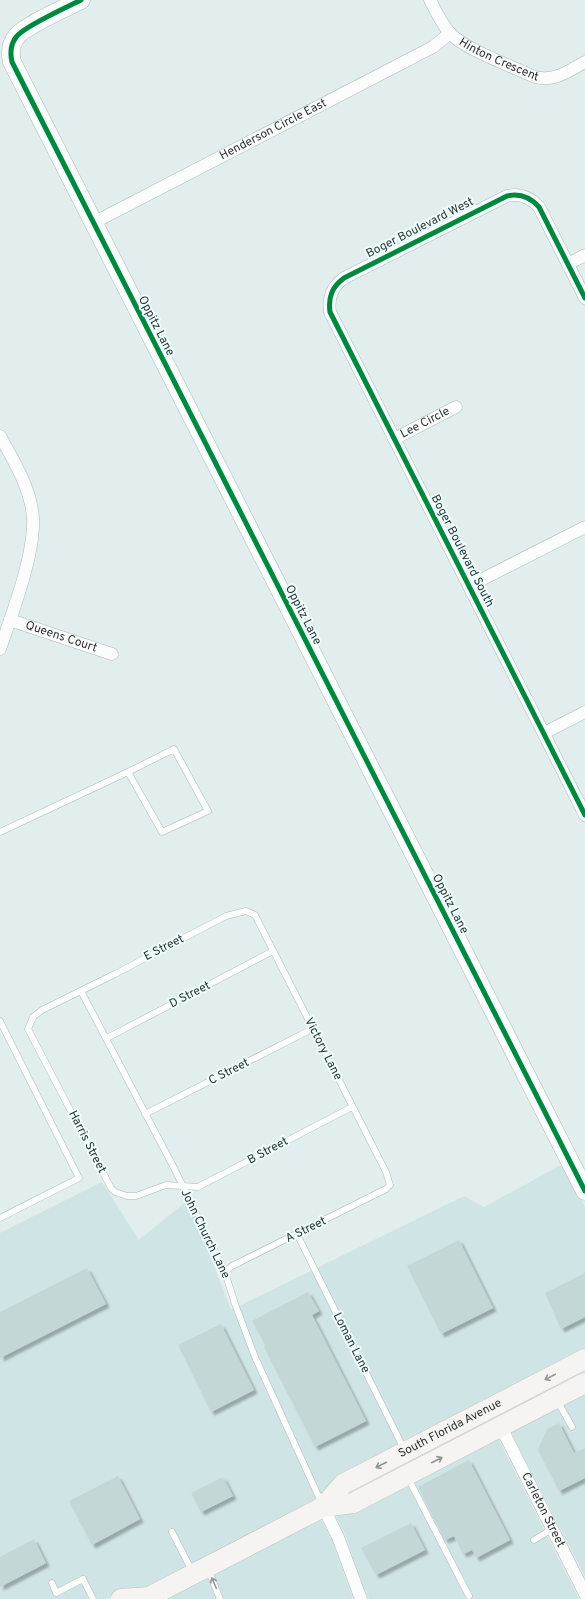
<svg xmlns="http://www.w3.org/2000/svg" width="585" height="1599" font-family="Overpass,sans-serif">
<defs>
<filter id="shadow"><feDropShadow dx="3.5" dy="3.5" stdDeviation="1" flood-color="#0004"/></filter>
</defs>
<rect width="100%" height="100%" fill="#e2eded"/>
<path fill="#cfe4e5" d="M 563,1164 L 585,1207 L 585,1352 L 320,1501 L 150,1589 L 116,1594 L 107,1599 L 0,1599 L 0,1233 L 102,1182 L 139,1240 L 188,1200 L 231,1310 L 464,1196 L 484,1207 Z
M 585,1391 L 585,1577 L 510,1430 Z
M 497,1436 L 579,1599 L 369,1599 L 361,1581 L 345,1534 L 334,1513 Z
M 319,1516 L 332,1540 L 353,1599 L 159,1599 Z"/>
<path fill="#c4d7d7" filter="url(#shadow)" d="M 459,1240 L 493,1308 L 441,1334 L 407,1266 Z
M 87,1268 L 106,1304 L 0,1358 L 0,1312 Z
M 585,1273 L 585,1317 L 561,1329 L 545,1293 Z
M 308,1292 L 319,1311 L 312,1315 L 366,1421 L 315,1447 L 264,1347 L 266,1346 L 252,1321 Z
M 221,1324 L 254,1390 L 211,1412 L 178,1345 Z
M 559,1423 L 574,1453 L 585,1448 L 585,1478 L 559,1491 L 538,1450 L 547,1429 Z
M 469,1460 L 510,1540 L 476,1558 L 472,1550 L 463,1554 L 454,1536 L 445,1540 L 418,1487 Z
M 118,1476 L 140,1519 L 92,1545 L 69,1501 Z
M 223,1477 L 233,1496 L 201,1512 L 191,1493 Z
M 411,1523 L 425,1550 L 376,1575 L 361,1548 Z
M 34,1539 L 46,1563 L 0,1587 L 0,1557 Z"/>
<g fill="none" stroke-linecap="round" stroke-linejoin="round">
<defs>
<path id="lane" d="M 0,832 L 128,772 L 174,749 L 208,811 L 162,832 L 128,772
M 81,991 L 174,1168 L 225,1272 L 235,1304 L 255,1357 L 322,1504
M 0,1021 L 79,1178 L 0,1218
M 107,1038 L 273,951
M 145,1114 L 312,1029
M 297,1234 L 404,1449
M 225,1272 L 232,1266 L 386,1189 L 390,1185 L 386,1172 L 255,915 L 246,911 L 226,916 L 115,974 L 42,1010 L 33,1017 L 28,1029 L 111,1188 L 115,1192 L 127,1196 L 136,1196 L 166,1185 L 198,1187 L 352,1107
M 557,1400 L 572,1427
M 408,1478 L 469,1596
M 172,1532 L 192,1571
M 534,1540 L 552,1529
M 208,1569 L 220,1599
M 52,1583 L 56,1593 L 83,1579 L 93,1599"/>
<g id="street">
<path id="s1" d="M 430,0 C 436,11 441,23 449,32 C 463,49 514,67 535,77 C 555,82 568,71 585,62"/>
<path id="s2" d="M 93,223 L 433,47 L 450,33"/>
<path d="M 568,264 L 585,255"/>
<path d="M 585,298 L 539,207 C 530,197 520,193 507,196 L 344,278 C 332,287 328,297 330,312 L 585,815"/>
<path d="M 0,436 C 14,461 31,489 33,518 C 35,554 12,614 0,649"/>
<path id="s3" d="M 394,439 L 456,407"/>
<path d="M 469,586 L 585,527"/>
<path id="s4" d="M 10,620 L 112,654"/>
<path d="M 544,733 L 585,712"/>
<path id="s5" d="M 501,1427 L 585,1594"/>
<path d="M 323,1507 L 338,1537 L 361,1599"/>
</g>
<path id="secondary" d="M 81,0 C 67,7 25,26 17,36 C 10,44 10,53 12,62 L 585,1191"/>
<g id="primary">
<path id="s6" d="M 323,1507 L 343,1484 L 585,1359"/>
<path d="M 121,1599 L 149,1597"/>
<path d="M 147,1599 L 149,1597 L 323,1507 L 353,1503 L 585,1383"/>
</g>
</defs>
<use href="#lane" stroke="#b0b9ba" stroke-width="7"/>
<use href="#street" stroke="#b0b9ba" stroke-width="13"/>
<use href="#secondary" stroke="#b0b9ba" stroke-width="19"/>
<use href="#primary" stroke="#c0c0bf" stroke-width="21"/>
<use href="#lane" stroke="#fbfcfc" stroke-width="6"/>
<use href="#street" stroke="#fbfcfc" stroke-width="12"/>
<use href="#secondary" stroke="#fbfcfc" stroke-width="18"/>
<use href="#primary" stroke="#f6f4f3" stroke-width="20"/>
<defs>
<path id="cycleway" d="M 81,0 C 67,7 25,26 17,36 C 10,44 10,53 12,62 L 585,1191
M 585,298 L 539,207 C 530,197 520,193 507,196 L 344,278 C 332,287 328,297 330,312 L 585,815"/>
</defs>
<use href="#cycleway" stroke="#edfdfe" stroke-width="8"/>
<use href="#cycleway" stroke="#00873e" stroke-width="5"/>
</g>
<defs><path id="oneway-shaft" d="M-6 0H5M1.5-3L5.5 0L1.5 3" fill="none" stroke-width="1.6" stroke-linecap="round" stroke-linejoin="round"/></defs>
<g stroke="#909493">
<use href="#oneway-shaft" transform="translate(550 1377) rotate(152)"/>
<use href="#oneway-shaft" transform="translate(437 1460) rotate(-27)"/>
<use href="#oneway-shaft" transform="translate(381 1465) rotate(153)"/>
</g>
<use stroke="#939898" href="#oneway-shaft" transform="translate(214 1583) rotate(-113)"/>
<g text-anchor="middle" dominant-baseline="central" stroke-width="4" stroke-linejoin="round" paint-order="stroke">
<g font-size="12" fill="#2b3333" stroke="#edfdfe">
<text stroke="none"><textPath href="#s1" startOffset="95">Hinton Crescent</textPath></text>
<text stroke="none"><textPath href="#s2" startOffset="203">Henderson Circle East</textPath></text>
<text transform="translate(420 228) rotate(-27)">Boger Boulevard West</text>
<text transform="translate(156 326) rotate(63)">Oppitz Lane</text>
<text stroke="none"><textPath href="#s3" startOffset="35">Lee Circle</textPath></text>
<text transform="translate(462 551) rotate(63)">Boger Boulevard South</text>
<text transform="translate(303 615) rotate(63)">Oppitz Lane</text>
<text stroke="none"><textPath href="#s4" startOffset="54">Queens Court</textPath></text>
<text transform="translate(450 904) rotate(63)">Oppitz Lane</text>
<text transform="translate(164 948) rotate(-27)">E Street</text>
<text transform="translate(190 995) rotate(-27)">D Street</text>
<text transform="translate(323 1049) rotate(63)">Victory Lane</text>
<text transform="translate(229 1072) rotate(-27)">C Street</text>
<text transform="translate(87 1142) rotate(63)">Harris Street</text>
<text transform="translate(268 1151) rotate(-28)">B Street</text>
<text transform="translate(306 1230) rotate(-26)">A Street</text>
<text transform="translate(205 1234) rotate(64)">John Church Lane</text>
<text transform="translate(351 1343) rotate(63)">Loman Lane</text>
<text stroke="none"><textPath href="#s6" startOffset="151">South Florida Avenue</textPath></text>
<text stroke="none"><textPath href="#s5" startOffset="93">Carleton Street</textPath></text>
</g>
</g>
</svg>
